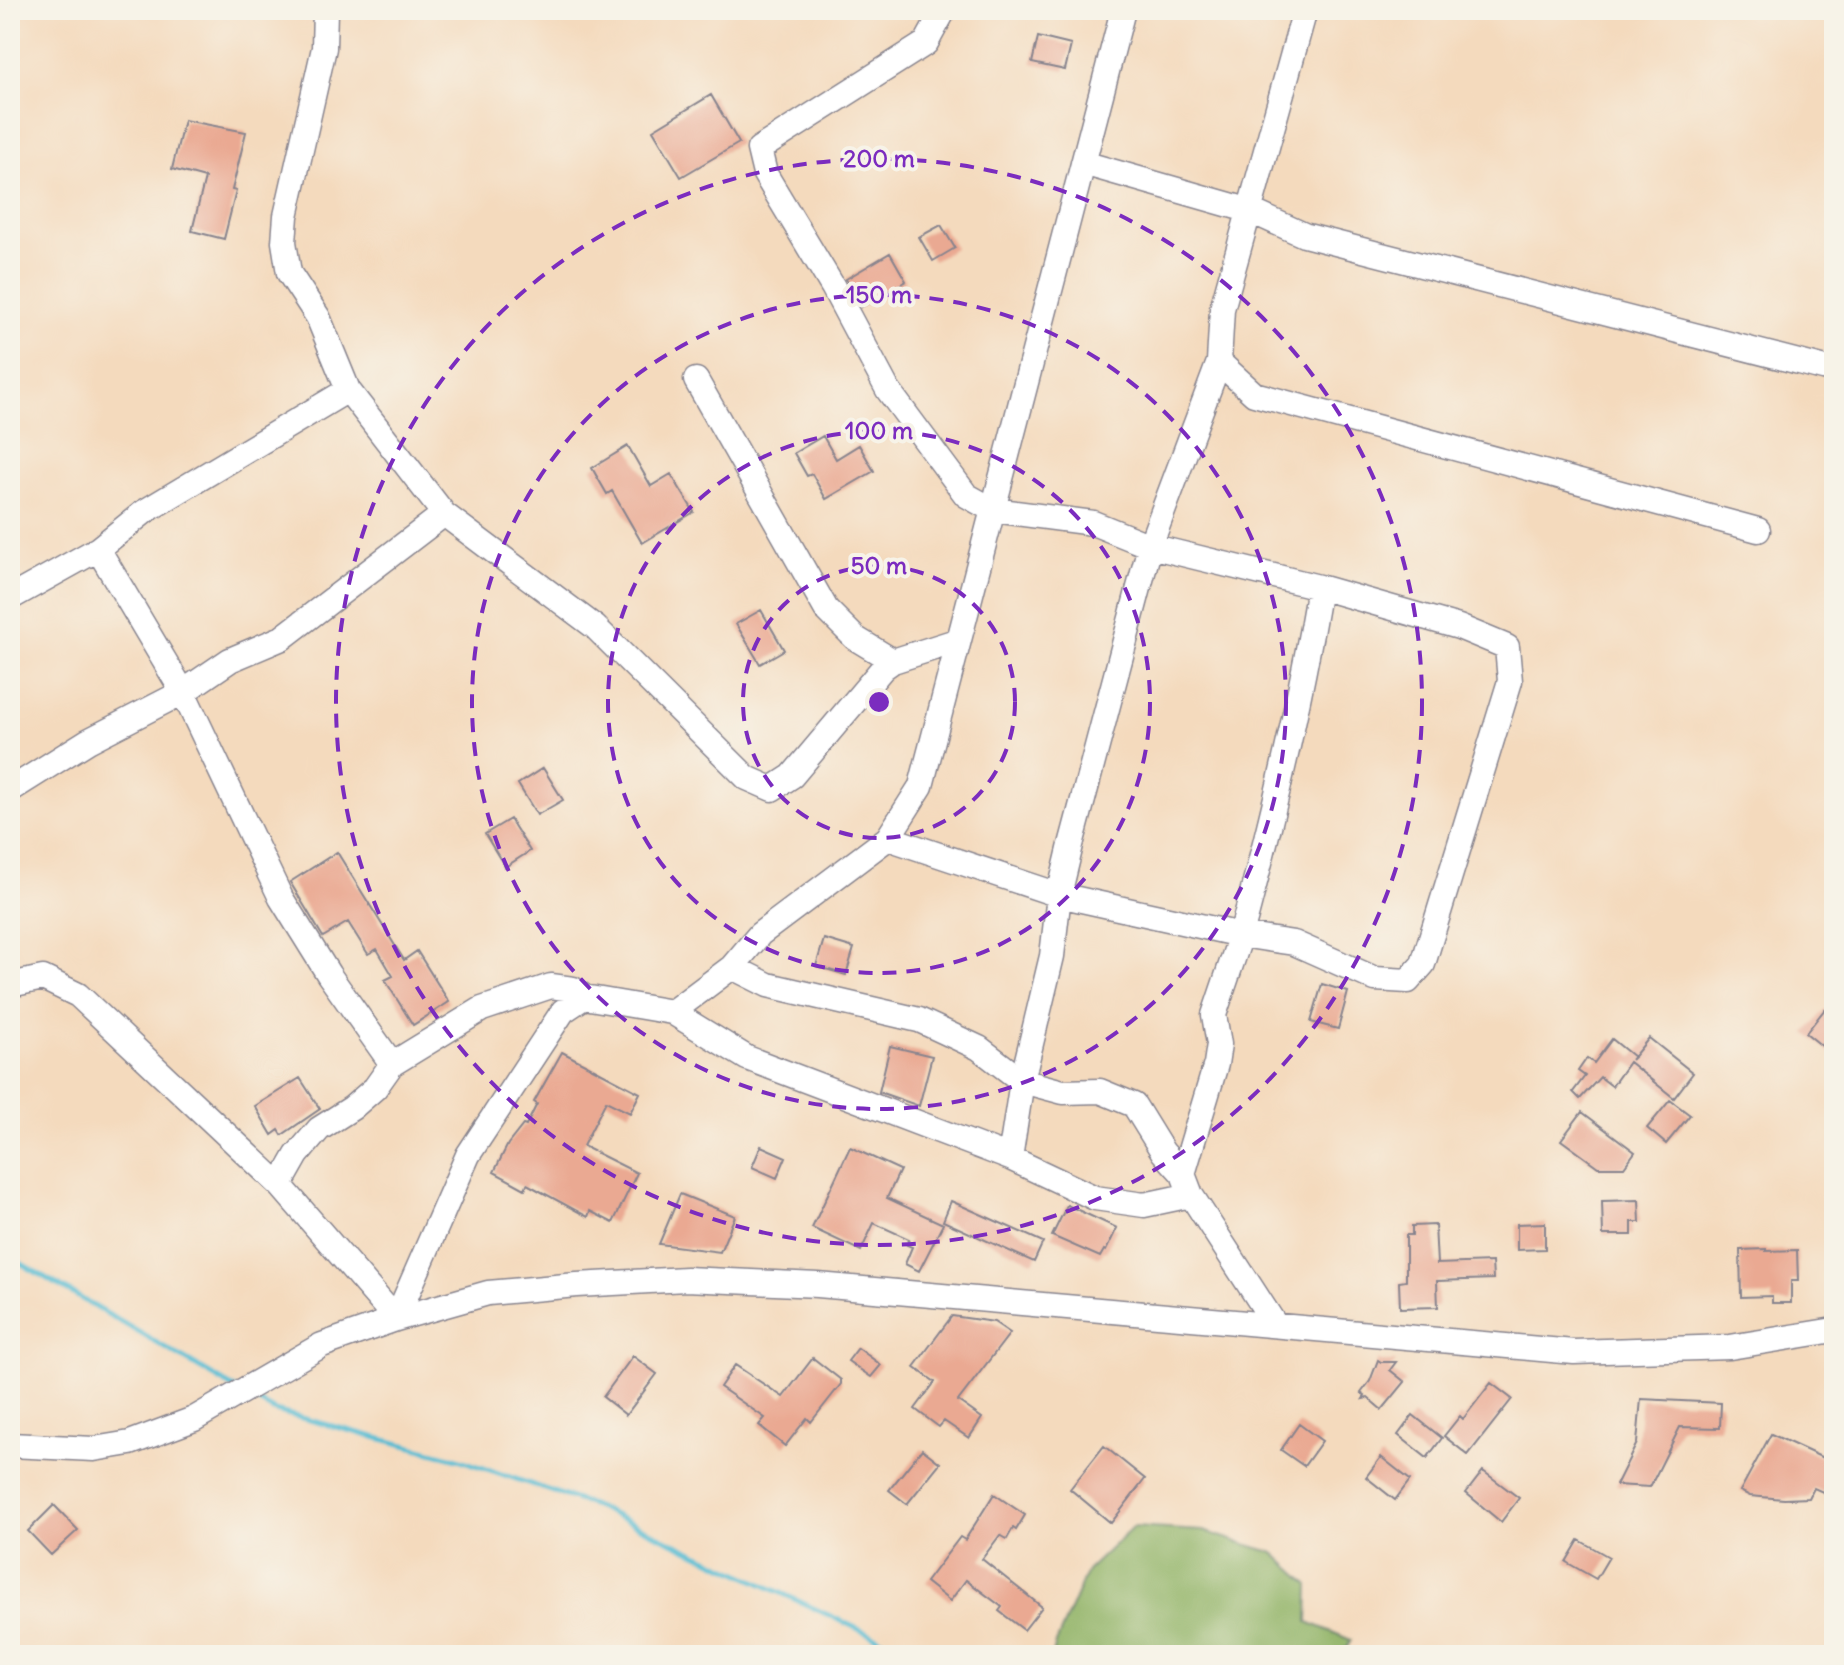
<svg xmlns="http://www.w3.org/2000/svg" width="1844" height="1665" font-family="Delius,sans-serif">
<rect width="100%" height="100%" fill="#f7f3e8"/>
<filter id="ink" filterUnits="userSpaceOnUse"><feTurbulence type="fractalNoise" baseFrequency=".0125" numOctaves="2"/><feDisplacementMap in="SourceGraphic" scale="16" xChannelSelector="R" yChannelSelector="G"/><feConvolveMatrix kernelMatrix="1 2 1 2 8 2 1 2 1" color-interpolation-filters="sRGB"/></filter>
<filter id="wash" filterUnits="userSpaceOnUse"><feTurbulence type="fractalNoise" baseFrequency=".006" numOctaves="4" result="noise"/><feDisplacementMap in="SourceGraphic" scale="32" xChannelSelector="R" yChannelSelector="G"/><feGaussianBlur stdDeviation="1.8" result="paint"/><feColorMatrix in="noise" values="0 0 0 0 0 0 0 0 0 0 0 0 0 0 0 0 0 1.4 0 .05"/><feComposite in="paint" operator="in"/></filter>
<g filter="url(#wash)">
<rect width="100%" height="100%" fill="#f4dabd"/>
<path fill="#92b468" stroke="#567263" stroke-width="2" d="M 1133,1527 L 1203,1531 L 1274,1553 L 1309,1585 L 1308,1622 L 1351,1640 L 1343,1655 L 1053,1655 L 1056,1643 L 1087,1571 Z"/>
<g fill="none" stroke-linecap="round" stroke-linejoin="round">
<path stroke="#54bbd2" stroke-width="5" d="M 10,1257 L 234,1388
M 250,1397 L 275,1411 L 458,1459 L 597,1507 L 914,1655"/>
</g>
<g id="blocks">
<path fill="#eaa992" d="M 1038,37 L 1071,45 L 1065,70 L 1032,63 Z
M 711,95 L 739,143 L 681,177 L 653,130 Z
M 184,120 L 246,132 L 232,190 L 236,191 L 224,239 L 192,231 L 205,178 L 172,169 Z
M 941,225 L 955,248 L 933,261 L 919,237 Z
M 890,253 L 906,281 L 861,307 L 846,279 Z
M 823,436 L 836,459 L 859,445 L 874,471 L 826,499 L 812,474 L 807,476 L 794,453 Z
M 628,446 L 651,486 L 671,474 L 694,512 L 642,543 L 612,491 L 607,494 L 592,468 Z
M 761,610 L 784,650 L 760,664 L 736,624 Z
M 543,768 L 563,800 L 537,815 L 518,784 Z
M 510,819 L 530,851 L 505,867 L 485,834 Z
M 337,852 L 404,960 L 417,951 L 449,1002 L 413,1025 L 385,980 L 393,976 L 377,949 L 368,954 L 348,922 L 323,937 L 290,882 Z
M 824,939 L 854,948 L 846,975 L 816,966 Z
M 1322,984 L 1348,992 L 1338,1029 L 1311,1022 Z
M 1825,1009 L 1834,1017 L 1834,1056 L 1806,1033 Z
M 1649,1038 L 1693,1073 L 1674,1098 L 1629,1062 L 1612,1086 L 1600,1077 L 1580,1099 L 1573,1092 L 1585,1076 L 1578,1071 L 1587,1058 L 1594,1063 L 1612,1039 L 1634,1057 L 1631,1060 Z
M 890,1046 L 932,1056 L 919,1106 L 879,1092 Z
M 562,1052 L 640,1093 L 630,1113 L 606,1101 L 583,1146 L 637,1173 L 613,1223 L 590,1211 L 588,1217 L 527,1184 L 525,1189 L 494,1172 L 508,1144 L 523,1125 L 526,1126 L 537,1104 L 534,1102 Z
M 300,1078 L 320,1109 L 282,1135 L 279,1130 L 272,1135 L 255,1106 Z
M 1670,1100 L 1690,1115 L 1666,1144 L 1647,1128 Z
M 1582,1112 L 1635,1152 L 1624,1167 L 1598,1167 L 1561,1140 Z
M 761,1146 L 786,1157 L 777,1178 L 752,1167 Z
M 850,1147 L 900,1170 L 887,1198 L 943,1224 L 919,1271 L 905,1264 L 912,1247 L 907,1245 L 909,1239 L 874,1223 L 861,1251 L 812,1228 Z
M 680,1194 L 735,1216 L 720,1252 L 659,1244 Z
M 1639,1200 L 1640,1222 L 1632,1222 L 1632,1235 L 1603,1235 L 1602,1201 Z
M 951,1201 L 1043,1242 L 1034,1262 L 943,1221 Z
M 1067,1205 L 1117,1228 L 1106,1251 L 1104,1250 L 1100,1257 L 1052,1236 Z
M 1545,1223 L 1545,1249 L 1517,1250 L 1517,1224 Z
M 1435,1225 L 1437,1264 L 1492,1262 L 1493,1279 L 1437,1281 L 1438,1307 L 1400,1308 L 1399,1282 L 1406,1281 L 1406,1235 L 1412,1235 L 1412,1226 Z
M 1766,1249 L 1766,1251 L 1797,1250 L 1798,1281 L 1791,1281 L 1791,1303 L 1772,1303 L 1772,1296 L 1741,1297 L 1740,1250 Z
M 952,1316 L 994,1322 L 1010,1333 L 958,1401 L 982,1418 L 969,1438 L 944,1421 L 939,1427 L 915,1409 L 935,1382 L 914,1367 Z
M 858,1348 L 881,1365 L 871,1377 L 848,1361 Z
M 633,1356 L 657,1374 L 626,1415 L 603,1397 Z
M 813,1358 L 841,1380 L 841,1384 L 811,1422 L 807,1418 L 785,1446 L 759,1425 L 765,1418 L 720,1387 L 735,1365 L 783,1397 Z
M 1378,1360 L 1381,1362 L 1396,1362 L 1390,1370 L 1405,1382 L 1382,1410 L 1368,1398 L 1363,1399 L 1365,1396 L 1361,1393 L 1370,1381 Z
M 1491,1383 L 1512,1399 L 1468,1455 L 1444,1436 L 1460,1416 L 1463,1419 Z
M 1641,1399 L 1721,1403 L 1720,1428 L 1680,1427 L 1650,1487 L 1616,1485 L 1637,1443 Z
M 1413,1415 L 1442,1438 L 1427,1458 L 1398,1435 Z
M 1299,1424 L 1322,1441 L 1304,1466 L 1281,1450 Z
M 1771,1434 L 1834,1463 L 1834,1497 L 1814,1488 L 1809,1498 L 1784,1499 L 1750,1496 L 1740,1491 Z
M 1104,1446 L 1145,1479 L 1111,1523 L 1070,1489 Z
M 922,1449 L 940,1463 L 907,1504 L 889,1490 Z
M 1381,1457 L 1410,1480 L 1395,1500 L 1366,1477 Z
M 1483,1471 L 1519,1498 L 1501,1522 L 1466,1493 Z
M 994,1494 L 1025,1515 L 1016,1530 L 1013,1528 L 1007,1539 L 1000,1535 L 982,1559 L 1042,1607 L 1024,1630 L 999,1611 L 1002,1607 L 966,1580 L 950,1601 L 926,1582 L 960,1537 L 965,1540 Z
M 54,1505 L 78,1530 L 51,1555 L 28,1531 Z
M 1579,1540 L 1609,1557 L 1596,1579 L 1566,1562 Z"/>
</g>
</g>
<g filter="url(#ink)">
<use href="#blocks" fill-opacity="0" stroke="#88848e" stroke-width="2"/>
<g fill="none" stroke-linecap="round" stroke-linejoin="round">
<defs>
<path id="minor" d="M 325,10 L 324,48 L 286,216 L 284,242 L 289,273 L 318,317 L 348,390 L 444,514 L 595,627 L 747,778 L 772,789 L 792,776 L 883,668 L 893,661 L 959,640
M 944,10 L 926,43 L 759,149 L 765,174 L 833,287 L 888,390 L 966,495 L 993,510 L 1093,523 L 1150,546 L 1319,587 L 1459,627 L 1507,647 L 1510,681 L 1423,964 L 1408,981 L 1375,979 L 1294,943 L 1241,935 C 1272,820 1300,705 1319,587
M 1305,10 L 1222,309 L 1219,362 L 1254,394 L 1758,530
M 1083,163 L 1251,211 L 1304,235 L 1834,371
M 696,380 L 826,609 L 855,638 L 893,661
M 98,549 L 183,692 L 281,898 L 329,975 L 392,1064
M 10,598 L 98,549 L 144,512 L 348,390
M 10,790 L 88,741 L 183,692 L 230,660 L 282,638 L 444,514
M 888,838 L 1059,895 L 1241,935 L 1214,1015 L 1219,1044 L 1216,1064 L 1183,1174 L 1191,1195 L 1274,1323
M 732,967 L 768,985 L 919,1020 L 979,1048 L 1022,1081 L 1063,1092 L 1100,1091 L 1134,1105 L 1163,1152 L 1183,1174
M 10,985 L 43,978 L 78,995 L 280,1185 L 396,1319 L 468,1155 L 563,1011 L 584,997 L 672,1012 L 732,967 L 760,934 L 888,838 L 921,786 L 1123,10
M 672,1012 L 747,1058 L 1010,1158 L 1095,1198 L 1144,1205 L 1191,1195
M 1010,1158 L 1022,1081 L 1052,956 L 1059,895 L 1071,845 L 1150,546 L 1219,362
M 280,1185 L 297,1155 L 319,1129 L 352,1108 L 375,1088 L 392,1064 L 482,1009 L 551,986 L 573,989 L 584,997
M 10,1445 L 94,1449 L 130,1443 L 194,1419 L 322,1345 L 396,1319 L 488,1293 L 577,1285 L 686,1279 L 818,1285 L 1574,1352 L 1730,1347 L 1834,1330"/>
</defs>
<use href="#minor" stroke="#88848e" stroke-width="27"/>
<use href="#minor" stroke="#fff" stroke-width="24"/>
</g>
</g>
<g fill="none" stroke="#7b2cbf" stroke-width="4" stroke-dasharray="14 10">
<circle cx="879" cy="702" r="136"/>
<circle cx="879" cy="702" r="271"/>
<circle cx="879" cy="702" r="407"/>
<circle cx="879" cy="702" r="543"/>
</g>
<circle cx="879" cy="702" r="12" fill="#7b2cbf" stroke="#f7f3e8" stroke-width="4"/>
<g font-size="24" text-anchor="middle" font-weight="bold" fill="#7b2cbf" stroke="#f7f3e8" stroke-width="8" stroke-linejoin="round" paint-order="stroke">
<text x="879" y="167">200 m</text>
<text x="879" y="303">150 m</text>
<text x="879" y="439">100 m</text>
<text x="879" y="574">50 m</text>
</g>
<rect width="1844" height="1665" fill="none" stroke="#f7f3e8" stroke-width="40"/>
</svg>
